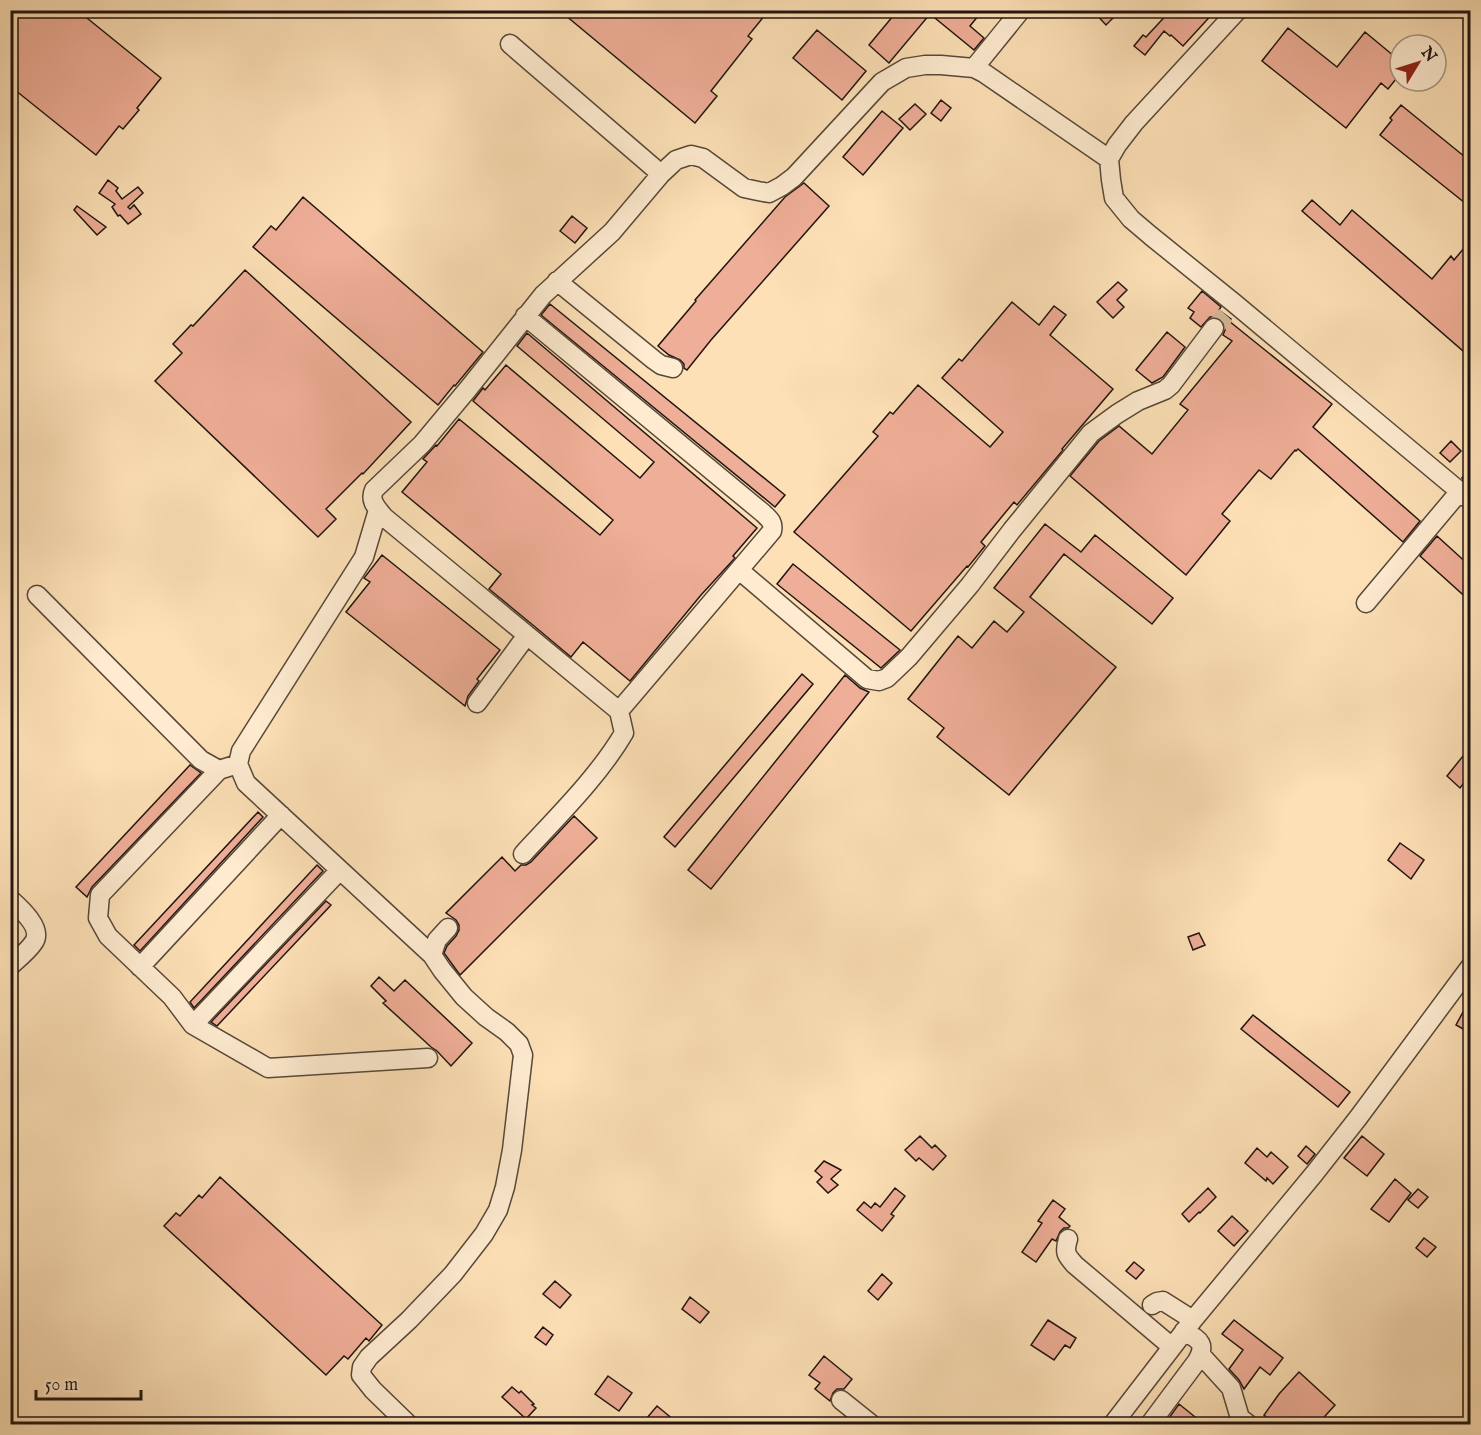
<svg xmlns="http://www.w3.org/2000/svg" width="1481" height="1435" font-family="'IM FELL English',serif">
<rect width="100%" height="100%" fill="#fde0b6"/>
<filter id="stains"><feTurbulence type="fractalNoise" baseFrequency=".00333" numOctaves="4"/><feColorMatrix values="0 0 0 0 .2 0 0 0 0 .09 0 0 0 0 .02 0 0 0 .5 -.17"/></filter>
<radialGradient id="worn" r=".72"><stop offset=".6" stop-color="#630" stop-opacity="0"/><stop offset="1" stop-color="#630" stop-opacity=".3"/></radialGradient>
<path fill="#efae97" stroke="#201510" stroke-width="1.5" d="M 10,10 L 77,10 L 161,78 L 137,108 L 139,110 L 123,129 L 119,126 L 96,155 L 10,86 Z
M 559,10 L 769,10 L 748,36 L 752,39 L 711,91 L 717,96 L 695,123 Z
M 898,10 L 983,10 L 970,26 L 984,38 L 974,50 L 930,14 L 889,63 L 869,45 Z
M 1092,10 L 1108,10 L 1114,17 L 1106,25 Z
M 1171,10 L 1216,10 L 1183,46 L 1171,35 L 1170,36 L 1164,31 L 1145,55 L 1134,46 L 1143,35 L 1146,37 Z
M 1288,28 L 1337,67 L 1365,32 L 1400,61 L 1400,74 L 1388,89 L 1381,83 L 1346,128 L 1262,61 Z
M 817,30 L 866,71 L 842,100 L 793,58 Z
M 941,100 L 951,108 L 941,121 L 931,113 Z
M 915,104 L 926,114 L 910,130 L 899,119 Z
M 1401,105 L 1470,161 L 1470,207 L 1380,135 L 1392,120 L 1390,118 Z
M 882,111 L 903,128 L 863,175 L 843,157 Z
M 108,180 L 118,188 L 116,191 L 122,199 L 138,187 L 143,193 L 128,207 L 130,209 L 134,205 L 141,214 L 128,224 L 120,215 L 118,216 L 112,207 L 115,204 L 99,193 Z
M 804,183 L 829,206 L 711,340 L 687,370 L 684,368 L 684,364 L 680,360 L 669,355 L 658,346 L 696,301 L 695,300 L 785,197 Z
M 303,197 L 483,352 L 455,386 L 454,385 L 438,405 L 253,247 L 271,226 L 276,230 Z
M 1312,200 L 1340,225 L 1352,210 L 1432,279 L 1451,256 L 1454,260 L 1470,241 L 1470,357 L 1302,211 Z
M 77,206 L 106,227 L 97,235 L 74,210 Z
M 572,216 L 587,228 L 575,243 L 560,231 Z
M 245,270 L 411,422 L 363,474 L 362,473 L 326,509 L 336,519 L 318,537 L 155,381 L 182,353 L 173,344 L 191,325 L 193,326 Z
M 1118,282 L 1127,290 L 1117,300 L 1124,307 L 1113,318 L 1097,302 Z
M 1202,291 L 1221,307 L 1219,310 L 1231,319 L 1229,321 L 1332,404 L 1313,427 L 1420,521 L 1403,542 L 1298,449 L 1296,451 L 1295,450 L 1271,479 L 1259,470 L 1222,514 L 1230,521 L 1186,575 L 1070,476 L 1099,441 L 1119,426 L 1152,454 L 1188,410 L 1180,404 L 1232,341 L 1223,335 L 1225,330 L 1225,324 L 1220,319 L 1216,317 L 1210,317 L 1201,327 L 1190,318 L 1194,312 L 1188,308 Z
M 1012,302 L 1039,325 L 1054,306 L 1066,315 L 1050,335 L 1113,389 L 1062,449 L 1063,450 L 1017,505 L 1014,502 L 981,542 L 985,546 L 968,567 L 967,566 L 911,631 L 794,532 L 878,436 L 873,432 L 890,412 L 893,414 L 918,385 L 990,447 L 1003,432 L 942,378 L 959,359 L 962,361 Z
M 550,304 L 785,495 L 775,507 L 541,315 Z
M 1167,332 L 1185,347 L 1163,377 L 1152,383 L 1136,370 Z
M 527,333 L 757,528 L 733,556 L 735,558 L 701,595 L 630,681 L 583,642 L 571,657 L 534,626 L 489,589 L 501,574 L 402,492 L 427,462 L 423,459 L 436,445 L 437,446 L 459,419 L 600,535 L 613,520 L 473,401 L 483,388 L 485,390 L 506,365 L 640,478 L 654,462 L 517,346 Z
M 1451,441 L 1461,451 L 1450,462 L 1440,453 Z
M 1470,468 L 1470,486 L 1462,478 Z
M 1045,524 L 1081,552 L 1095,535 L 1173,598 L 1152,624 L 1064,554 L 1030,597 L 1116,667 L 1009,795 L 937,737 L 944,728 L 908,699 L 958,636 L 972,648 L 994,621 L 1007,632 L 1024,612 L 994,588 Z
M 1437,536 L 1470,566 L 1470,601 L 1420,556 Z
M 382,555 L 500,650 L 477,679 L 479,681 L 468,696 L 465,706 L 346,612 L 370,582 L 364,578 Z
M 793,564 L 900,650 L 881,668 L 777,584 Z
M 802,674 L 813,684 L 675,847 L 664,837 Z
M 845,675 L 860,688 L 869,692 L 711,889 L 688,870 Z
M 1463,756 L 1470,762 L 1470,775 L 1460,788 L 1447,776 Z
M 190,765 L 201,773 L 92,887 L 87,897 L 76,887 Z
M 258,812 L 263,817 L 140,951 L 134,945 Z
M 574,816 L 597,838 L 460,975 L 444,953 L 447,946 L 456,936 L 459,930 L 459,925 L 456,920 L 446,913 L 502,857 L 515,871 L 521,865 L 526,865 L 531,862 Z
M 1400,843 L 1424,860 L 1411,879 L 1388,860 Z
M 317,865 L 323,871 L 194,1008 L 190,1002 Z
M 326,901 L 331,905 L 217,1026 L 211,1022 Z
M 1199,933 L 1205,945 L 1193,950 L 1188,937 Z
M 379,977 L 394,991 L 405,980 L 472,1043 L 451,1066 L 437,1051 L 431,1047 L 383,1003 L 386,1001 L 371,986 Z
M 1470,999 L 1470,1033 L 1456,1025 Z
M 1253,1015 L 1350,1092 L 1338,1107 L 1241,1029 Z
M 920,1136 L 932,1148 L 935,1145 L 946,1156 L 933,1170 L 919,1158 L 916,1161 L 905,1150 Z
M 1362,1136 L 1384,1154 L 1367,1176 L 1344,1158 Z
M 1306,1146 L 1315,1154 L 1307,1164 L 1298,1156 Z
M 1257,1148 L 1267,1157 L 1271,1152 L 1288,1167 L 1273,1184 L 1267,1178 L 1266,1181 L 1245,1163 Z
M 824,1161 L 841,1170 L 831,1179 L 838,1185 L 828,1193 L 817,1182 L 822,1177 L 815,1171 Z
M 220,1177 L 382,1325 L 369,1341 L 366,1338 L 348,1359 L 344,1356 L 326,1375 L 164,1226 L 176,1213 L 180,1216 L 199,1195 L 202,1198 Z
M 1395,1179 L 1411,1193 L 1389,1222 L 1371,1209 Z
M 895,1188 L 905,1196 L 891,1214 L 894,1216 L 882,1231 L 857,1210 L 864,1202 L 871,1208 L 875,1203 L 880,1207 Z
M 1208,1188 L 1216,1197 L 1200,1213 L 1199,1212 L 1189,1222 L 1182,1214 Z
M 1418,1189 L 1428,1197 L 1418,1208 L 1408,1200 Z
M 1053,1200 L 1065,1209 L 1059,1217 L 1070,1226 L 1068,1228 L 1064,1228 L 1060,1232 L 1056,1241 L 1052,1239 L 1036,1262 L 1022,1252 L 1042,1223 L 1038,1221 Z
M 1232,1216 L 1248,1231 L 1234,1246 L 1218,1231 Z
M 1424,1238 L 1436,1247 L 1427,1257 L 1416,1248 Z
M 1134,1262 L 1144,1270 L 1136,1279 L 1126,1271 Z
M 882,1274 L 892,1283 L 878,1300 L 868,1291 Z
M 555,1281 L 571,1295 L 560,1308 L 543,1294 Z
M 690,1297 L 709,1312 L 700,1323 L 682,1309 Z
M 1048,1320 L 1076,1338 L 1070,1348 L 1065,1345 L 1054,1360 L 1031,1345 Z
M 1234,1320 L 1283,1358 L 1270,1375 L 1260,1367 L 1244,1389 L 1239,1380 L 1229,1369 L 1243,1350 L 1222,1334 Z
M 543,1327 L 553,1335 L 546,1345 L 535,1337 Z
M 824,1356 L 852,1379 L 844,1389 L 837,1389 L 833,1393 L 830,1401 L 815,1389 L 820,1383 L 809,1375 Z
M 1299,1372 L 1335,1405 L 1317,1425 L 1276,1425 L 1264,1415 L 1279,1394 Z
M 608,1376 L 632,1393 L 619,1411 L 595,1394 Z
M 512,1387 L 519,1393 L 521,1391 L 534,1404 L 532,1405 L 536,1408 L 526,1419 L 502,1397 Z
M 1179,1404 L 1205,1425 L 1164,1425 Z
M 657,1406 L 680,1425 L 641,1425 Z"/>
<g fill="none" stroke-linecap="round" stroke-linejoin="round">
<path stroke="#d1b795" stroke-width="18" stroke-dasharray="18 9" stroke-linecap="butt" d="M 1214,328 L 1226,315"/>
<defs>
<path id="minor" d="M 1238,10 L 1134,123 L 1117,145 L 1109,159 L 1111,180 L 1114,198 L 1131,219 L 1151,236 L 1234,303 L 1470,500
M 510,44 L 661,174
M 974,68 L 1021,10
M 557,281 L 654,360 L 661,365 L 673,368
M 525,316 L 763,513 C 769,519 774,522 772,531 L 619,711
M 378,510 L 364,557 L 241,751 L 238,764 L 246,783 L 432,955
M 739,570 L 867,679 L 879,681 L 887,678 L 909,657 L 970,585 L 1012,530 L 1091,433 L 1117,414 L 1138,401 L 1165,390 L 1171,385 L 1214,328
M 37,595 L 201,760 L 219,770
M 1366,603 L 1460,491
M 477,703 L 527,635
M 238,764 L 219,770 L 100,895 L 98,918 L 108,936 L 172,997 L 193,1025 L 268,1068 L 428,1058
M 523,854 C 557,817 598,777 624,733 L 619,711 L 384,517 C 377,508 369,501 374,490 L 422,444 L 468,389 L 543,295 L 612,232 L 661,174 L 676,160 L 691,155 L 703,158 L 744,188 L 758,191 L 769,193 L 782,186 L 794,177 L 882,82 L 906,68 L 925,65 L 941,65 L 974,68 L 984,73 L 1109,159
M 10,899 C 20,908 43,928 34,942 C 28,951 18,959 10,966
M 140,967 L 281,815
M 193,1025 L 340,870
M 1068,1239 C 1064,1253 1066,1255 1075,1265 L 1172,1347
M 1152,1305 L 1157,1302 L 1163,1301 L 1193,1320
M 1201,1355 L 1231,1388 L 1240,1418 L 1248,1424
M 841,1400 L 871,1424
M 408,1424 L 373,1390 L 361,1375 L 362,1367 L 369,1357 L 409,1320 L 453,1274 L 484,1234 L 498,1210 L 505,1187 L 512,1150 L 523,1055 L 519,1044 L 507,1032 L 486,1017 L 464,997 L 442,970 L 432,955 L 437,940 L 448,928
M 1113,1424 L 1193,1320 L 1314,1174 L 1358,1118 L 1470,967
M 1150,1424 L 1197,1361 C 1207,1343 1199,1340 1184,1331"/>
</defs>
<use href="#minor" stroke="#57483a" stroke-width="21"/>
<use href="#minor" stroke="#feebd0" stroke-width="18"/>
</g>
<rect width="1481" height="1435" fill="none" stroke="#fde0b6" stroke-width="36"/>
<rect x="12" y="12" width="1457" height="1411" fill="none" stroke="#201510" stroke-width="3"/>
<rect x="18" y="18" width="1445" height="1399" fill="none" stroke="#201510" stroke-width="1.5"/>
<g transform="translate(1418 63) rotate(52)"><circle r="28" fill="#feebd0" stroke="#a59583" stroke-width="1.5"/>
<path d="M0-4.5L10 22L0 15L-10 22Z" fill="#8f2418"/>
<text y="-9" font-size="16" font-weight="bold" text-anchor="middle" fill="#201510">N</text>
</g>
<path d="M36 1390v9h105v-9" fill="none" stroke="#201510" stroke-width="3"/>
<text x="45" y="1390" font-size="18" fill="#201510" stroke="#feebd0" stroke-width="4.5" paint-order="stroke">50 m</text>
<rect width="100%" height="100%" filter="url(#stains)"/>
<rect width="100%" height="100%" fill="url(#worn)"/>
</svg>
